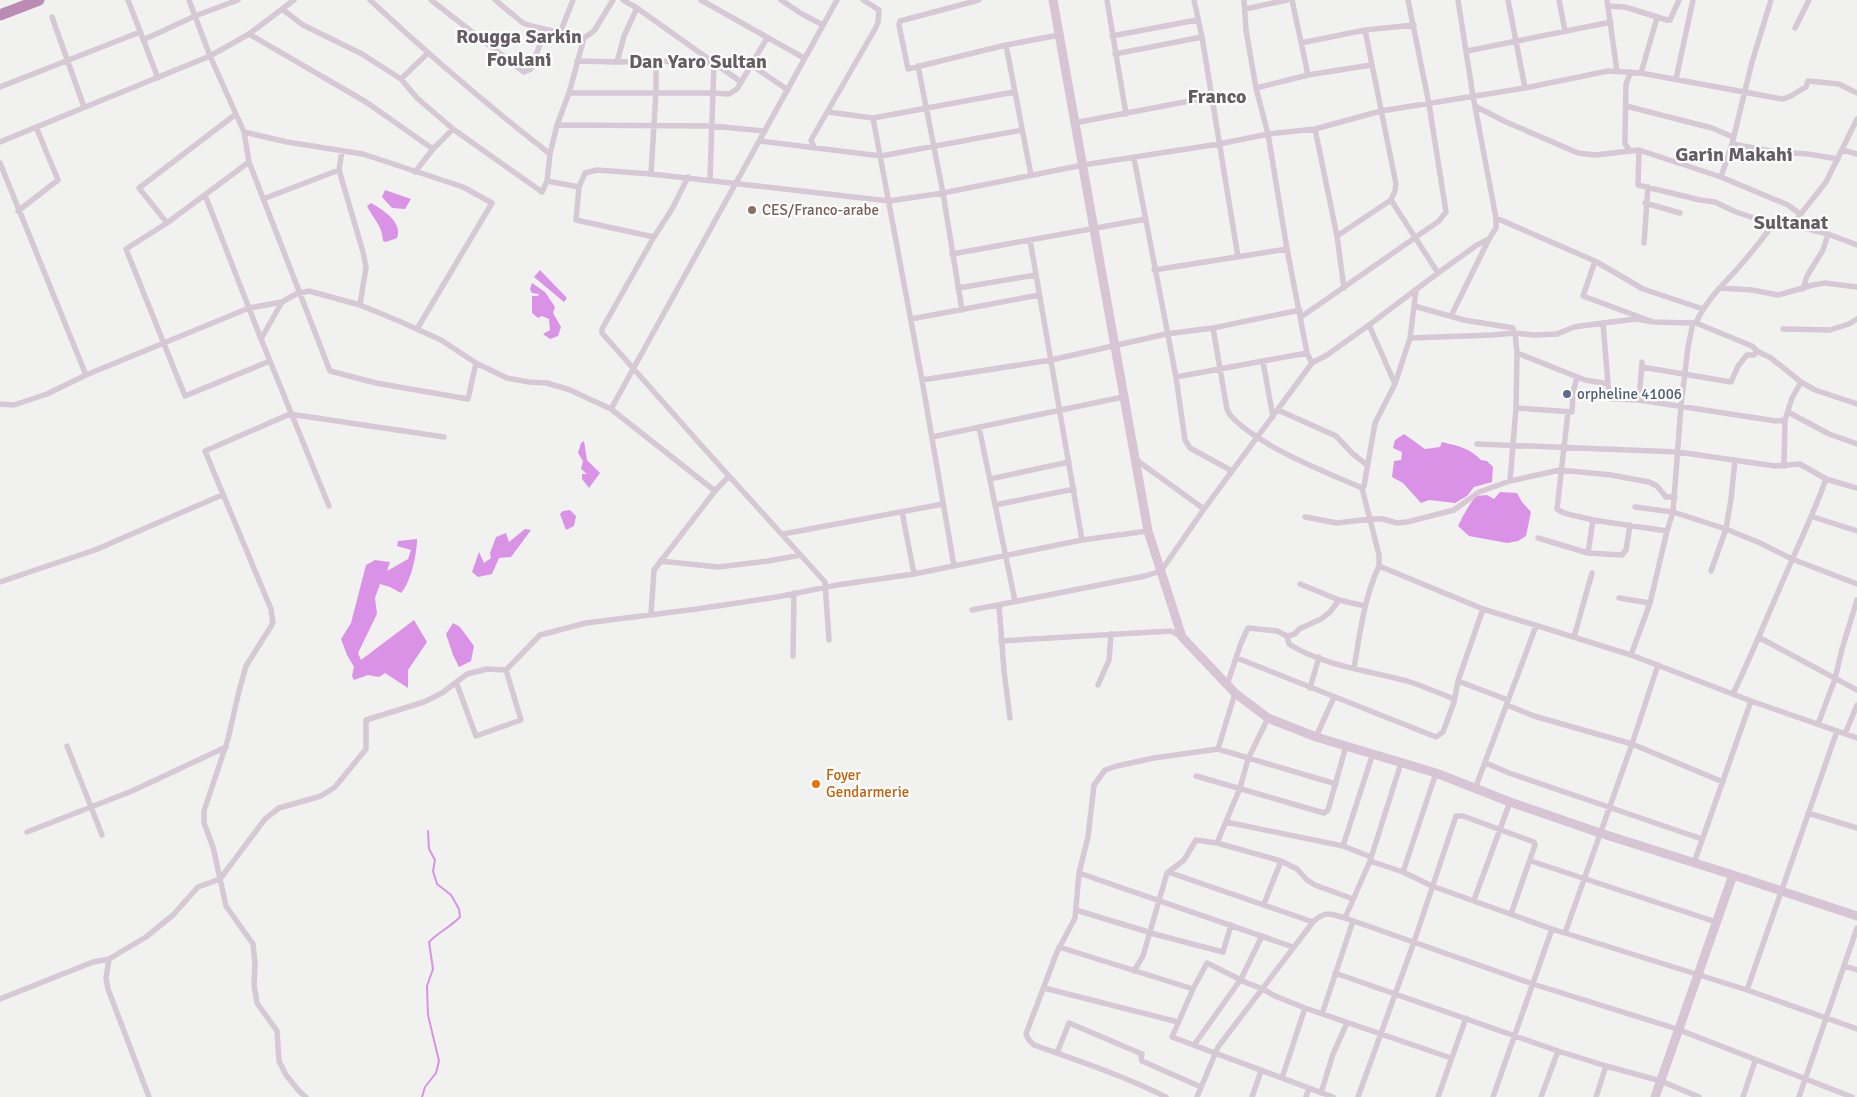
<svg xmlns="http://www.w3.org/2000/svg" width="1857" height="1097" font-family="Signika,sans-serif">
<rect width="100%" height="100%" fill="#f1f2f0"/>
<path fill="#da92e7" d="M 385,190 L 411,199 L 405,209 L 392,208 L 382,197 Z
M 371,203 C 383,210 403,222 397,238 L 386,242 L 383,241 C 382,225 374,220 367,206 Z
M 540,270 L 567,298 L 564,302 L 534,277 Z
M 532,283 L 545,292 L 555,307 L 553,313 L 561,327 L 558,336 L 550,339 L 543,334 L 550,330 L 549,319 L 542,316 L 538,318 L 532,313 L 532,296 L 538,296 L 539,294 L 532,293 L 530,289 Z
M 1404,434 L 1425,449 L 1440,447 L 1442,442 C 1458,446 1470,448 1481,460 L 1487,461 L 1493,467 L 1492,482 L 1474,487 L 1467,496 L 1455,503 L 1429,500 L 1421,503 L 1403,483 L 1392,477 L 1394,461 L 1401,460 L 1402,452 L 1393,448 L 1395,440 Z
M 584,441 L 587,460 L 600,473 L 589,488 L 582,479 L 582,474 L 587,474 L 581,469 L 583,461 L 578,453 L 581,443 Z
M 1500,492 L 1517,493 L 1522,502 L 1531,512 L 1526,536 L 1518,541 L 1507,543 L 1469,536 L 1458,526 C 1463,515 1469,505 1476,496 L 1487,495 L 1494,499 Z
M 570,510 L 576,516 L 574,526 L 566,530 L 560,514 L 563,511 Z
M 525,529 L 531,530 L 511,557 L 499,558 L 492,574 L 478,577 L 472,572 L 479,552 L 484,563 L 491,558 L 490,553 L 496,537 L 506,533 L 509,542 Z
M 417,539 C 417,554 411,582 401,593 L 390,587 L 380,584 L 375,598 L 377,614 L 358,653 L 361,660 L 414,620 L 427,642 L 408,670 L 408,688 L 385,673 L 379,677 L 368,675 L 354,680 L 352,676 L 354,667 L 347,655 L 341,639 L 351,623 L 366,565 L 375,560 L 390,562 L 387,571 L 408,559 L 411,550 L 397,546 L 398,541 Z
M 453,623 L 460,627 L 474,646 L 471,661 L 459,667 L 453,655 L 446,634 Z"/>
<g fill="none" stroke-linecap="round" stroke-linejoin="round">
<path stroke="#da92e7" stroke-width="2" d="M 422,1097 L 425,1087 L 436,1073 L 439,1061 L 428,1015 L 427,986 L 433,969 L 429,942 C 440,931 449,928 460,917 L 459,909 L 451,895 L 437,884 L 433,871 L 435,860 L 429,849 L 428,831"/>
<path stroke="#d6c8d4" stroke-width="5.5" d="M 128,0 L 158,78
M 189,0 L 210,56 L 244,132 L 287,142 L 363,154 L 463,187 L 492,203 L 417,329
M 370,0 C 428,54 487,105 550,154
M 431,0 L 524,72 L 531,69 L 545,30
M 495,0 L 523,23 L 531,26 L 584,38 L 594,31 L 613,0
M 623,0 L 637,8 L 741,82
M 701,0 L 804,58
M 781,0 L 802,14 L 823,25
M 979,0 L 900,21 L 899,25 L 908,69 L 1006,45 L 1059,35
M 1107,0 L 1126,114
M 1194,0 L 1202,37 L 1238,257
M 1244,0 L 1246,30 L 1256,88 L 1268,134 L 1287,249 L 1307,353 L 1312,363
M 1292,0 L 1308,75
M 1508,0 L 1525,88
M 1559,0 L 1565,31
M 1607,0 L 1617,71
M 1608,6 L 1625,7 L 1667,20 L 1670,20 L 1679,0
M 282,9 L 303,25 L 362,54 L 401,79 L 417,98 L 453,129 L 542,192 L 547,181 L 550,154 L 557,125 L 569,93 L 584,38
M 1245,9 L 1287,0
M 52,17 L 84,107
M 1795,28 L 1809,0
M 560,33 L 573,0
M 249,34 L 366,102 L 433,149
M 1112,36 L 1197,20
M 143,40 L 195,16 L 238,0
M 1301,43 L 1365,30 L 1414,25
M 1006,45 L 1031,175
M 1467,51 L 1611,22
M 1115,54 L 1202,37
M 577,61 L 617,62 L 656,61 L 714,63
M 617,62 L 624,36 L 637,8
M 750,64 L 788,90
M 918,66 L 943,193 L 962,310
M 1641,73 L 1657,18
M 401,79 L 428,53
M 1676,79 L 1693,0
M 0,87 L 140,32
M 1256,88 L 1308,75 L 1371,65
M 569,93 L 712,93 L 729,94 L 737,89 L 767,38
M 1475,106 L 1506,122 L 1578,153 L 1595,155 L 1639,150
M 1626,106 L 1712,128 L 1733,137
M 828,112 L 873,118 L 1014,92
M 873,118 L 922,380 L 954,566
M 1074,123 L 1211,97
M 557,125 L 712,126 L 765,131
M 1315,129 L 1337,236 L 1344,288
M 244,132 L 249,162 L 330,371 L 376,383 L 468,399 L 476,363
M 760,141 L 881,156 L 1022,130
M 0,142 L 210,56 L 249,34 L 294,0
M 1732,144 L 1777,152 L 1808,154 L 1838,159
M 814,147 L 811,140 L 875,29 L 878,22 L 879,10 L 863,0
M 1843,150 L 1857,154
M 342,151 L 339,170 L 363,252 L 366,267 L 360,305
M 1630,151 L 1625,144 L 1625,134 L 1626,84 L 1631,72
M 1134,158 L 1176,377 L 1185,440 L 1190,448 L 1232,471
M 249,162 L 167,223 L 126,249 L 185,396 L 270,361 L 261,339 L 282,302 L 296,294 L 309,291 L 360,305 L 399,321 L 441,340 L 476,363 L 507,378 L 529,382 L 547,383 L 570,390 L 611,409 L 715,491
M 0,163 L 86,375
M 415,172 L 433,149 L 453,129
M 651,174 L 656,92 L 656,61
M 688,177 L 672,209 L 654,237 L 602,329 L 602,333 L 701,445 L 825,582 L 829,640
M 1721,177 L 1732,144 L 1752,62 L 1771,0
M 710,179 L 714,63
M 547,181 L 579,187
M 205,195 L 261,339
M 263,199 L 339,170
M 1391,200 L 1438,273
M 1645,203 L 1680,213
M 18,211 L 58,180 L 36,127
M 1800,214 L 1788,205 L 1721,177 L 1639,150 L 1638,185 L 1700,200 L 1715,202 L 1736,212 L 1763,221 L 1792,225 L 1826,182 L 1857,119
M 1496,218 L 1595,261 L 1643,289 L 1703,309
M 167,223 L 139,188 L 236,114
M 1792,225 L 1828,234 L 1857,245
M 1337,236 L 1391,200 L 1395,191 L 1396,184 L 1365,30
M 654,237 L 576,220 L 579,187 L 585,173 L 597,170 L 651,174 L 889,201 L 943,193 L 1083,165 L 1219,144 L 1268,134 L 1315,129 L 1381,111 L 1525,88 L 1608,71 L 1641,73 L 1782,99 C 1792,98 1797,91 1806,87 L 1808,81 L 1839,84 L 1857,93
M 1030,240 L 1082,540
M 1644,243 L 1648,187
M 952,254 L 1146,219
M 1595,261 L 1583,296 L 1653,322 L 1693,323
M 1154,270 L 1287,249
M 958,288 L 1036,275
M 1719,288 L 1752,290 L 1778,295 L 1813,285 L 1825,283 L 1857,287
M 1803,289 L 1807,276 L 1823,250 L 1828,234
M 1416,291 L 1414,306 L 1464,320 L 1513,328 L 1514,333
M 1451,316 L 1489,239
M 1301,317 L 1439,221 L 1446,212 L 1429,104 L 1408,0
M 911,319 L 1039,295
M 1603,323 L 1609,396 L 1611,399 L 1639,400 L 1776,421 L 1785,420 L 1792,398 L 1801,382
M 1696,323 L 1752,346 L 1757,351 L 1771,358 L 1801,382 L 1815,390 L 1857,404
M 1369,325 L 1395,384
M 1213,328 L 1227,409 L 1230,415 C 1258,446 1323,471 1362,488 L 1379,555 L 1379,566 L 1483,609 L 1631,655 L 1751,701 L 1857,738
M 1783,329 L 1830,330 L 1849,324 L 1857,319
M 1515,333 L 1517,353 L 1585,380 L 1608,384
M 1410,338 L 1492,335 L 1515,333 L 1534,335 L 1557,334 L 1574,327 L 1603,323 L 1636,319 L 1653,322
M 270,361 L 329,506
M 1263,362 L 1273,417
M 1642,367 L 1731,382 L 1738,366 L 1747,355 L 1754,355 L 1757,351
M 1176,377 L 1307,353
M 922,380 L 1051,360 L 1166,334 L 1213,328 L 1300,310
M 1639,400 L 1642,362
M 0,404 L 14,405 L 47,394 L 86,375 L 249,308 L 282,302
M 1516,408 L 1572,412 L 1573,393 L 1577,377
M 611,409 L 837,0
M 1278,410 L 1336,436 L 1353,454 L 1367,465
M 1568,412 L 1557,509 C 1566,516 1581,516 1593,520 L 1588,553
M 1788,412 L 1829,434 L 1857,444
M 979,427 L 1015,601
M 932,437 L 1123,397
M 1477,444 L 1678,452 L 1775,466 L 1800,464 L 1826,479
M 1135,459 L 1204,509
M 1784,466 L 1785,420
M 990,479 L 1069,462
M 1510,481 L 1516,408 L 1517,353
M 1362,488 L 1364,486 L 1375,423 L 1395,384 L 1410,338 L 1414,306
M 995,505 L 1074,489
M 1635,507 L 1673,512 L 1726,529 L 1760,543 L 1792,559 L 1857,584
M 902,512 L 914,574
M 1305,517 L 1337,523 L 1370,519 L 1383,519 L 1397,523 L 1407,522 L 1454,510 L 1479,492 L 1510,481 L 1560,470 L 1611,475 L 1649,482 L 1657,486 L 1666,497 L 1675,497
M 1813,517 L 1857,531
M 1593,520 L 1667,531
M 783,534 L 943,504
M 1538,538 L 1588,553 L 1622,555 L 1626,550 L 1630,525
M 660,561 L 718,567 L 768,561 L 801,555
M 1711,571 L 1726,529 L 1731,499 L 1735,460
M 0,582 L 95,550 L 222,495
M 1300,584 L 1339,600 L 1365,606
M 1619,598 L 1650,603
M 999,605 L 1004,671 L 1010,718
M 972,610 L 1145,576 L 1161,571 L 1204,509 L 1312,363 L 1327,355 L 1369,325 L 1438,273 L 1477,245 L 1489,239 L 1496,228 L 1496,218 L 1473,96 L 1458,0
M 651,614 L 654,570 L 715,491 L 729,476
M 1287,636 L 1289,644 C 1321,665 1370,671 1407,681 C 1423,686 1439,693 1454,699
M 1574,637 L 1592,573
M 1760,638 L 1857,690
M 1001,641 L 1171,631 L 1182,637
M 1631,655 L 1650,603 L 1667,531 L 1673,512 L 1681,406 L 1688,347 L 1693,323 L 1696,323 C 1706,300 1723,285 1739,267 C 1751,253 1763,239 1773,224
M 793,656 L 794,593
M 1237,658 L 1436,737 L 1443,732 L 1454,702 L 1458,681 L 1483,609
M 1354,668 C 1360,633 1364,598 1379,566
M 1458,681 L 1508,700
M 456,682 L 476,736 L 521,720 L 506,670
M 1098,685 L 1109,660 L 1111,634
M 1227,685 L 1241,643 L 1248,628 L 1277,631 L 1287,636 L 1292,635 L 1296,633 L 1299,629 L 1321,619 L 1330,612 L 1339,600
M 1310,688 L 1319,657
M 1733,694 C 1754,650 1772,605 1792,560 C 1804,533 1816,507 1826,479 L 1857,488
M 1507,705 L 1534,716 L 1632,744 L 1723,782
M 1818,724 L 1835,679 L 1842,649 L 1857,600
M 1845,734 L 1857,705
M 1316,737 L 1334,697
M 67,746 L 102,835
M 1218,749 L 1235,693
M 1401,763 L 1370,861 L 1403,872 L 1432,886 L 1552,929 L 1747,990 L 1857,1029
M 1486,763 L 1509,773 L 1702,839
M 1196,776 L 1324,813 L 1328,810 L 1346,746
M 1475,789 L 1536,626
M 1808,813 L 1857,828
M 1226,822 L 1343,846 L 1371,857
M 27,832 L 132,791 L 226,747
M 1217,843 L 1240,788 L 1248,759 L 1268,718
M 1343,846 L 1373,753
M 1531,861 L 1716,922
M 1694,863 L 1751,701
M 1168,872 L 1313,922
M 1403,872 L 1436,773
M 1079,873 L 1293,947
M 1474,900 L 1510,802
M 1264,904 L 1281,861
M 1076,910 L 1158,935 L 1223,952 L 1231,925
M 1345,918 L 1370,861
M 1565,933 L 1632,744 L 1658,665
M 1059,947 L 1193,989
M 109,959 L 106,978 L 108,989 L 149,1097
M 1845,966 L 1857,970
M 1134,971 L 1143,956 L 1167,873 L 1184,860 L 1196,840 L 1217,843 L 1281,861 L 1297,869 L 1307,880 L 1315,885 L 1353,899
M 1335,973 L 1558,1051 L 1606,1066 L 1661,1081 L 1699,1097
M 1044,988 L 1178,1022
M 1747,990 L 1837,731
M 0,999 L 93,962 L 109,959 L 146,937 L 173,915 L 198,887 L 220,879 L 265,819 L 279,808 L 321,796 L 335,787 L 366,749 L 366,720 L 424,702 L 442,693 L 467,674 L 487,669 L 506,670 L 540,635 L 586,623 L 697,609 L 777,597 L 837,585 L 914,574 L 1082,540 L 1148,531
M 1322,1014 L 1353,921
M 1194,1045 L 1241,979 L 1262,936
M 1057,1053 L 1069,1023 L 1142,1054 L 1141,1056 L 1142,1061 L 1201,1087
M 1282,1078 L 1305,1008
M 1321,1093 L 1333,1054 L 1347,1023
M 306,1097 L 299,1091 L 286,1075 L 279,1061 L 277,1031 L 257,1003 L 254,985 L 255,964 L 253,944 L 226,906 L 213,847 L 204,823 L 204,811 L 228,739 L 239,691 L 246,666 L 273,623 L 271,609 L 205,451 L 290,414 L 444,437
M 1166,1097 C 1124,1076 1079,1061 1034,1045 L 1029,1040 L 1026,1034 L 1057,952 L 1075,918 L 1079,873 L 1088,837 L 1094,785 L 1105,770 L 1117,766 L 1154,758 L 1218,749 L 1336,784
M 1197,1097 L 1218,1047 L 1313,922 C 1326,910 1330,914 1345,918 L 1533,984 L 1677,1029 L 1852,1097
M 1252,1097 L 1261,1071
M 1306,1097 L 1309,1088
M 1333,1097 L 1172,1037 L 1193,989 L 1207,963 L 1247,983 L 1263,989 L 1275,996 L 1305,1008 L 1451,1058
M 1358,1097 L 1414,942 L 1456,816 L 1463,816 L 1534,842 L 1535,845 L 1511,914
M 1438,1097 L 1466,1018
M 1493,1097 L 1552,929
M 1541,1097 L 1558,1051
M 1596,1097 L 1606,1066
M 1743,1097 L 1755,1061
M 1799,1097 L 1857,928"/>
<path stroke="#d7c4d4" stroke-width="9" d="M 1053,0 L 1148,531 L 1182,637 L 1235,693 L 1268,718 L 1316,737 L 1436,773 L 1510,802 L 1600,833 L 1733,875 C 1707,949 1681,1023 1655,1097
M 1733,875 L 1857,916"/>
<path stroke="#bb8bb4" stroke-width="11" d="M 0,15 L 39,0"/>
</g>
<circle fill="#8d6e63" stroke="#fff" stroke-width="2" cx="752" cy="210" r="5"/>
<circle fill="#5c6f8a" stroke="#fff" stroke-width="2" cx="1567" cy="394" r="5"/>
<circle fill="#e8710a" stroke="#fff" stroke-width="2" cx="816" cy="784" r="5"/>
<g text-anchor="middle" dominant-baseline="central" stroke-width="4.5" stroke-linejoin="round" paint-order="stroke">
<g font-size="15" fill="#785e54" stroke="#fff" text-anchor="start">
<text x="762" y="210">CES/Franco-arabe</text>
</g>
<g font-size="15" fill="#4e5e75" stroke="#fff" text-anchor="start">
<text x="1577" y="394">orpheline 41006</text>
</g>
<g font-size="15" fill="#c56008" stroke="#fff" text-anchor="start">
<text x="826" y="775">Foyer<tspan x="826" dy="17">Gendarmerie</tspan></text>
</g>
<g font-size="20" font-weight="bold" fill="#655d63" stroke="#fff">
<text x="519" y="36">Rougga Sarkin<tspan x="519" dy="23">Foulani</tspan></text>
<text x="698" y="61">Dan Yaro Sultan</text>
<text x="1217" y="96">Franco</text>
<text x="1734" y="154">Garin Makahi</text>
<text x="1791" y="222">Sultanat</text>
</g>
</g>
</svg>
